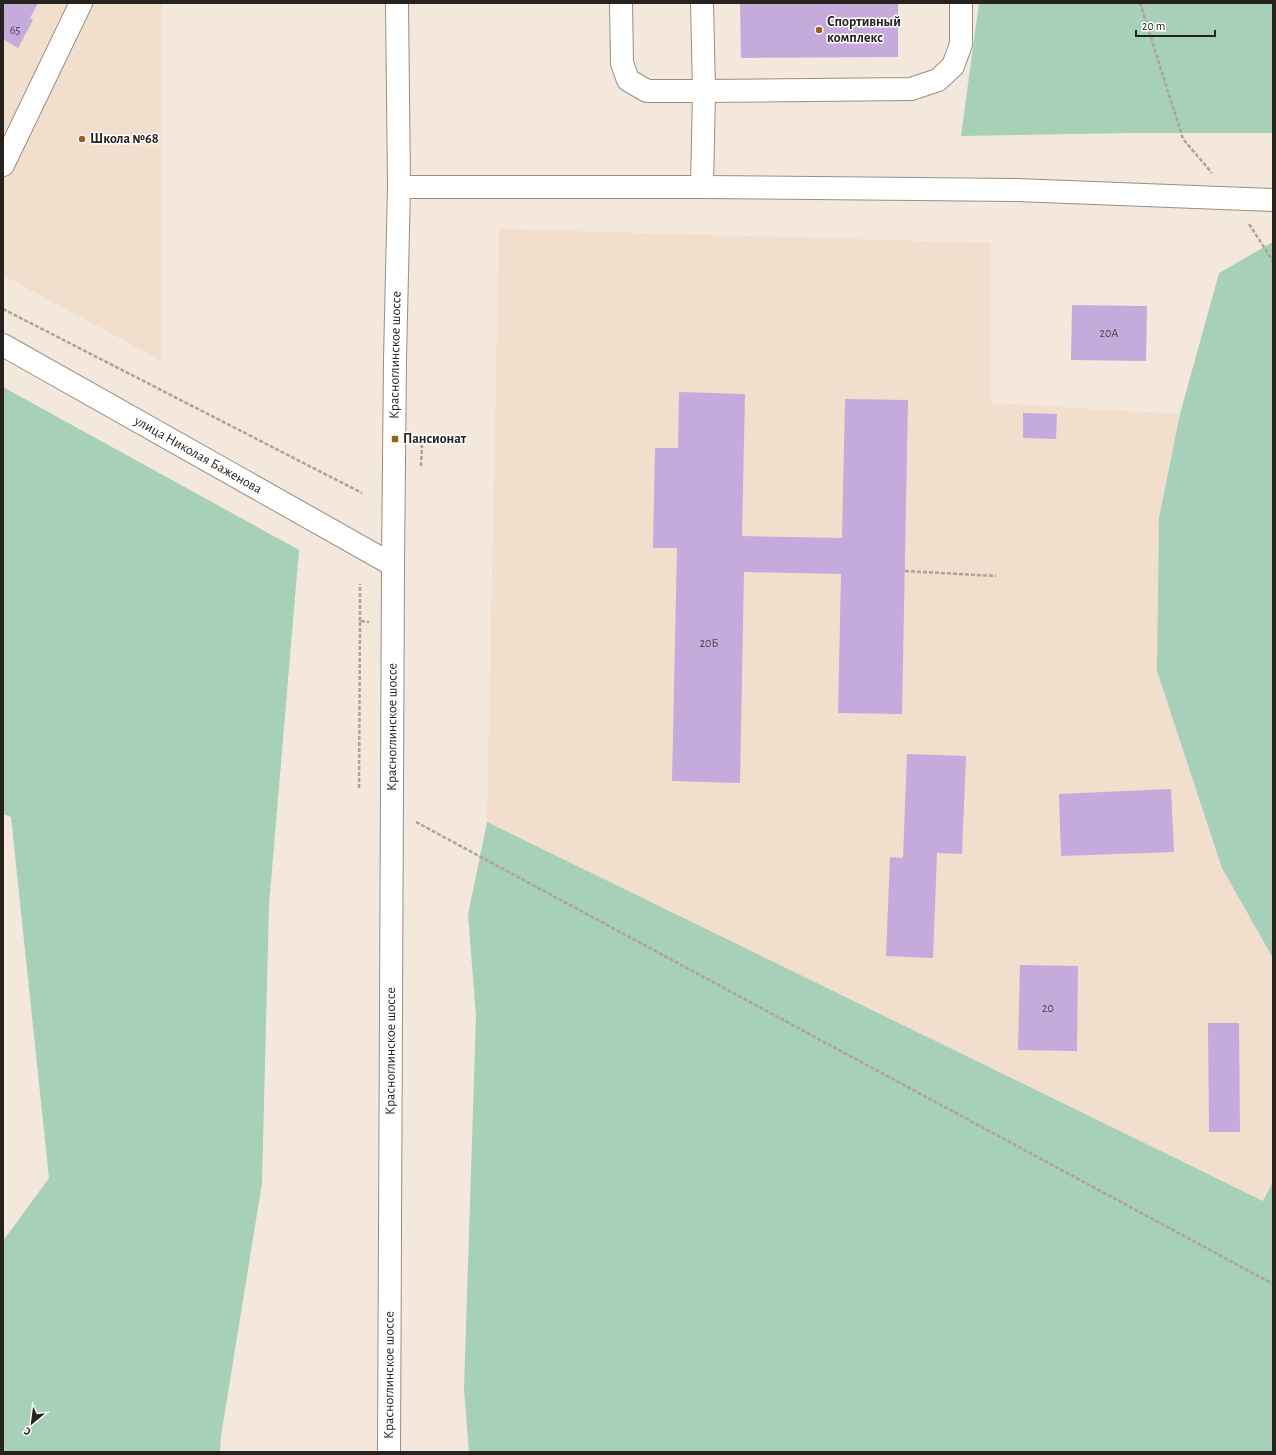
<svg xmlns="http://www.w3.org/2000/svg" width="1276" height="1455" font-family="'Alegreya Sans',sans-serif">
<rect width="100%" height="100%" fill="#f4e7dc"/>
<path fill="#f2decd" d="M 3,3 L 162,3 L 162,361 L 3,275 Z
M 499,229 L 991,243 L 991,403 L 1180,414 L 1159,518 L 1273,958 L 1273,1182 L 1264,1202 L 487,822 Z"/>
<path fill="#a6d0b7" d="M 979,3 L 1272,3 L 1273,133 L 1133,133 L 961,136 Z
M 1273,242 L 1273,958 L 1222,868 L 1157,671 L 1159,518 L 1180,414 L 1219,273 Z
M 3,387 L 299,550 L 269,905 L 262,1183 L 221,1436 L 220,1452 L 3,1452 L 3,1241 L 49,1178 L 11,817 L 3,814 Z
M 487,822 L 1263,1201 L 1273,1182 L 1273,1452 L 469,1452 L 464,1389 L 476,1016 L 468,915 Z"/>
<path fill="#c5aadc" d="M 3,3 L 38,3 L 30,18 L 33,20 L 18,48 L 3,39 Z
M 740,3 L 898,3 L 898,57 L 741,58 Z
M 1072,305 L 1147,306 L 1146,361 L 1071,360 Z
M 679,392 L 745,394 L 742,536 L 842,538 L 845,399 L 908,400 L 902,714 L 838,713 L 841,574 L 744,572 L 740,783 L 672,781 L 677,548 L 653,548 L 655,448 L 678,448 Z
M 1023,413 L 1057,414 L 1056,439 L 1023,438 Z
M 907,754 L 966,756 L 962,854 L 937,853 L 933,958 L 886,956 L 890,857 L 903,858 Z
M 1171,789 L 1174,852 L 1061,856 L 1059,794 Z
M 1020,965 L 1078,966 L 1077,1051 L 1018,1050 Z
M 1208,1023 L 1239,1023 L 1240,1132 L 1209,1132 Z"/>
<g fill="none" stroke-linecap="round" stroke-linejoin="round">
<defs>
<g id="minor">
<path d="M 621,3 L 622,63 L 628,80 L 647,91 L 704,91 L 702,187"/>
<path d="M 702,3 L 704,91 L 911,89 L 938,80 L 953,66 L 961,44 L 961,3"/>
<path d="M 3,165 L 81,3"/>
<path d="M 399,187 L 702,187 L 1017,190 L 1273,200"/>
<path id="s1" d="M 3,345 L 393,565"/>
</g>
<g id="major">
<path id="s2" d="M 389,1452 L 393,565 L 395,359 L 399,187 L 397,3"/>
</g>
</defs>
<use href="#minor" stroke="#9a8e83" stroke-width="24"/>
<use href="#major" stroke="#9a8e83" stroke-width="24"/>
<path stroke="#ada39a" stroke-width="2.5" stroke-dasharray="4 2" stroke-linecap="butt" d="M 1140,3 L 1183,139 L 1212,173
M 1249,224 L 1273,261
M 3,309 L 362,493
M 421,466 L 422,445
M 905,571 L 996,576
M 360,621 L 360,584
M 359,788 L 360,621 L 369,622
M 416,822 L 1273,1284"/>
<use href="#minor" stroke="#fff" stroke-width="22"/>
<use href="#major" stroke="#fff" stroke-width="22"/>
</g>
<g fill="#966118" stroke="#fff" stroke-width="1.5">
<circle cx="819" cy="30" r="4"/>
<circle cx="82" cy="139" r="4"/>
<rect x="391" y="435" width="8" height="8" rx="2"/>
</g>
<g text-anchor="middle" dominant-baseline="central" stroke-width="3" stroke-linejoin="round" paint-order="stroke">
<g font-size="12" fill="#4e444e">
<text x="15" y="30">65</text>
<text x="1109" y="333">20А</text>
<text x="709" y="643">20Б</text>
<text x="1048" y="1008">20</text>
</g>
<g font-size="14" font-weight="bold" fill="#27221e" stroke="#fff" text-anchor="start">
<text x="827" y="22">Спортивный<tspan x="827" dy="16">комплекс</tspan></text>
<text x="90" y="139">Школа №68</text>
<text x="403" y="439">Пансионат</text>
</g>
<g font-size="14" fill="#27221e" stroke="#fff">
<text stroke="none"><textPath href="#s2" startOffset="1097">Красноглинское шоссе</textPath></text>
<text stroke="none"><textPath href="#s1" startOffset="224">улица Николая Баженова</textPath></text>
<text stroke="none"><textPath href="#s2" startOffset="725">Красноглинское шоссе</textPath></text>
<text stroke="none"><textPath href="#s2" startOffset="401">Красноглинское шоссе</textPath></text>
<text stroke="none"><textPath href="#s2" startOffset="77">Красноглинское шоссе</textPath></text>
</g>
</g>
<rect width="1276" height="1455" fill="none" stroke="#27221e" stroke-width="8"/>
<g transform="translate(32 1423) rotate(209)" stroke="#ffffff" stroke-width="3" paint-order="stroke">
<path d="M0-3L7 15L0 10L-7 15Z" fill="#27221e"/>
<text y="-6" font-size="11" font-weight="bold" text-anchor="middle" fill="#27221e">С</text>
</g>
<path d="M1136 30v6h79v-6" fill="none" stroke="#27221e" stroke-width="2"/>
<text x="1142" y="30" font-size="12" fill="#27221e" stroke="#ffffff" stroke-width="3" paint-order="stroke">20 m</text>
</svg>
